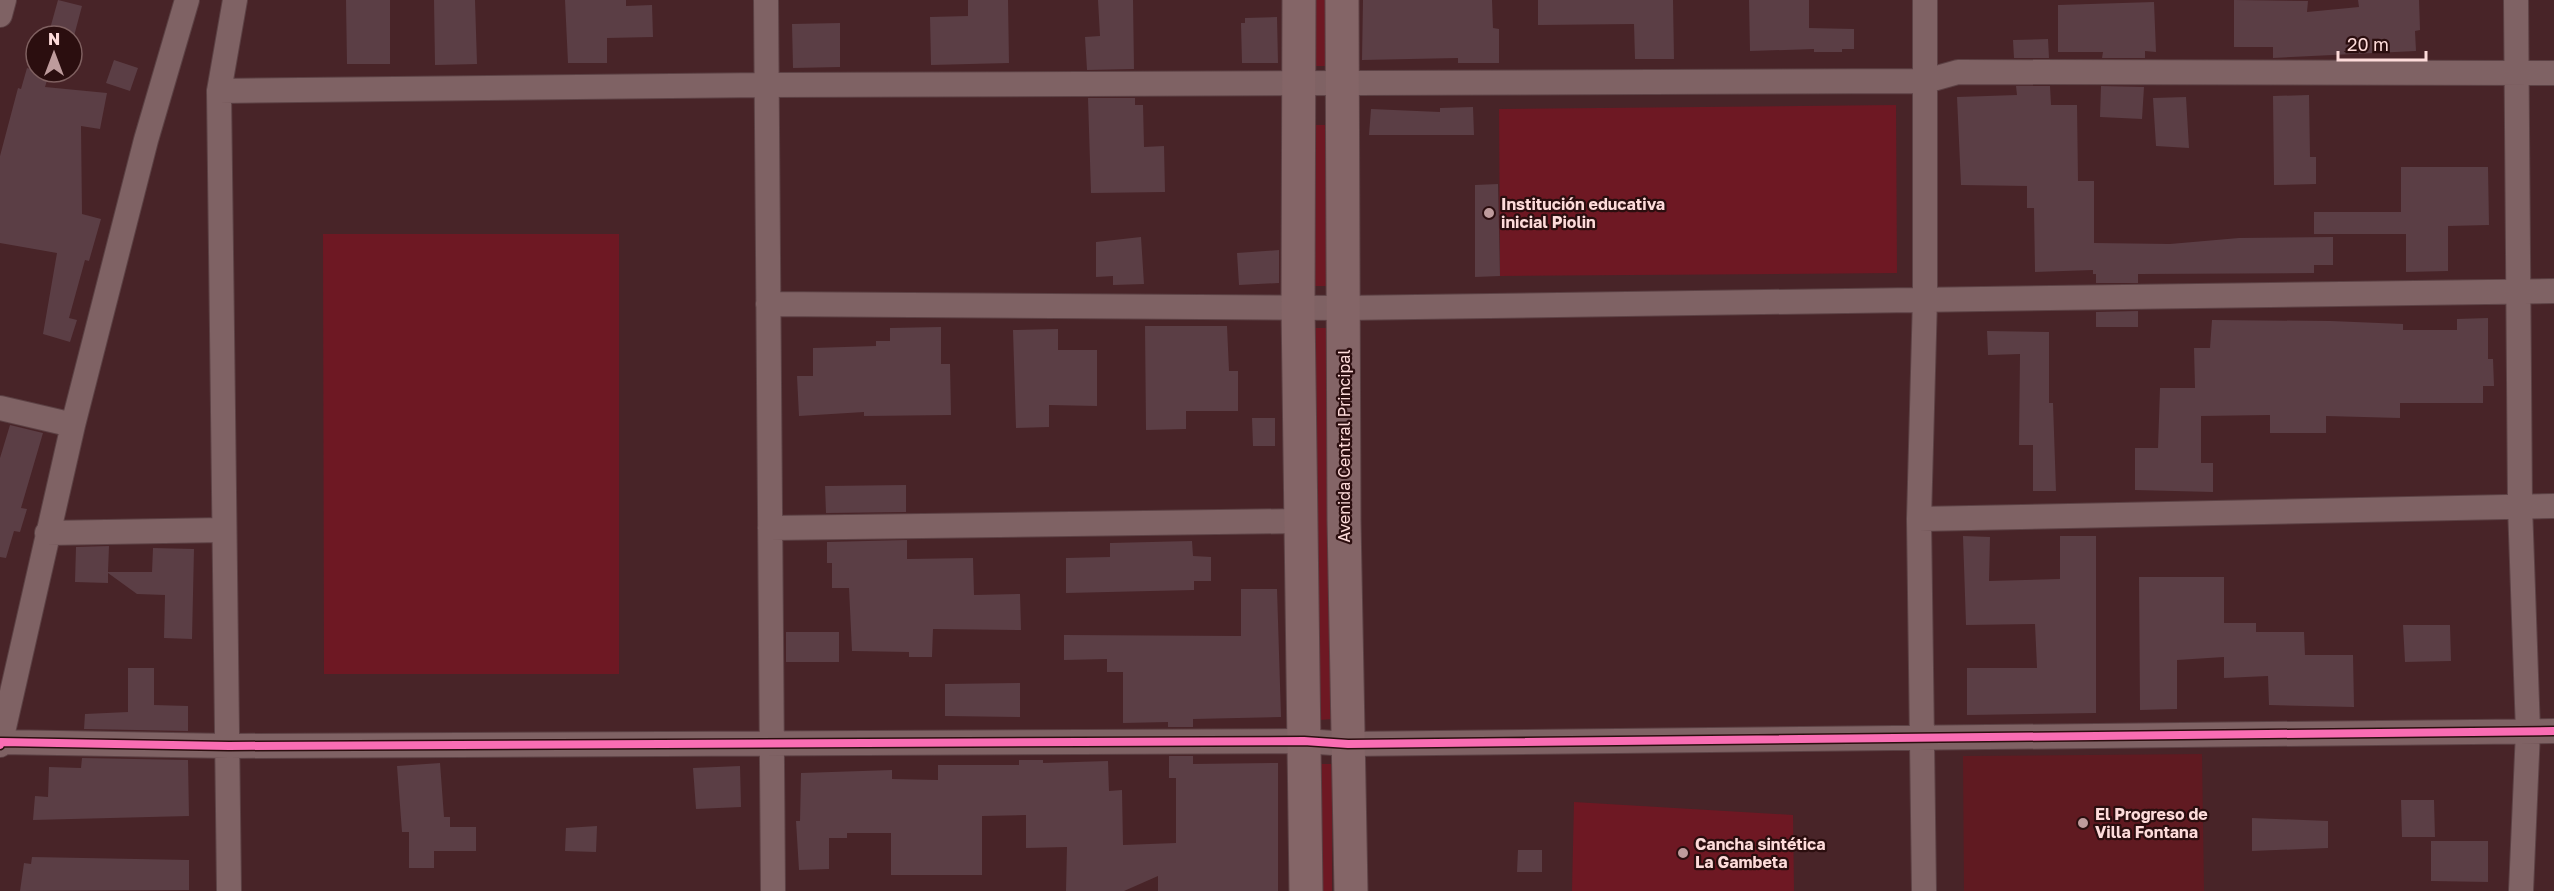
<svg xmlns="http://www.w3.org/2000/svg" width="2554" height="891" font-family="'Golos Text',sans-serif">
<rect width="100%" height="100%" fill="#482428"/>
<path fill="#601a21" d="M 2202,754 L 2204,891 L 1964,891 L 1963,756 Z"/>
<path fill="#6e1823" d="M 1314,0 L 1325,0 L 1326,66 L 1315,66 Z
M 1896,105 L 1897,273 L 1500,276 L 1499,109 Z
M 1313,125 L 1327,125 L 1326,286 L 1313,286 Z
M 323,234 L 619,234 L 619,674 L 324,674 Z
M 1314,328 L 1327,328 L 1332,719 L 1319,720 Z
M 1321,764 L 1332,764 L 1332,891 L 1321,891 Z
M 1574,802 L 1793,815 L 1794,891 L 1572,891 Z"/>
<path fill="#5b3e45" d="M 58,0 L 82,6 L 74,36 L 48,36 Z
M 346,0 L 390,0 L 390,64 L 347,64 Z
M 434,0 L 475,0 L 477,64 L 435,65 Z
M 565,0 L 626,0 L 626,6 L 652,5 L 653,37 L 607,38 L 607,63 L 568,63 Z
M 968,0 L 1008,0 L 1009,63 L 931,65 L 930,17 L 968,16 Z
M 1098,0 L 1133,0 L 1134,69 L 1087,70 L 1085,37 L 1100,36 Z
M 1363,0 L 1492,0 L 1493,28 L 1499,29 L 1499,63 L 1458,63 L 1458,58 L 1362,60 Z
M 1538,0 L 1673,0 L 1674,59 L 1635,59 L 1634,24 L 1538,25 Z
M 1749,0 L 1809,0 L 1809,28 L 1854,29 L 1854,49 L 1842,49 L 1842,52 L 1814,52 L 1814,49 L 1750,51 Z
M 2234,0 L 2308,1 L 2307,12 L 2359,7 L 2358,0 L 2419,0 L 2420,30 L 2415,31 L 2416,51 L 2273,58 L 2273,47 L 2234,47 Z
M 2154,2 L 2156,52 L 2145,51 L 2145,58 L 2102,58 L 2103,52 L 2058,52 L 2058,5 Z
M 1277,17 L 1278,63 L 1242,63 L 1241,23 L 1245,23 L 1245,18 Z
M 840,23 L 840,67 L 793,68 L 792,24 Z
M 2048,39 L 2049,58 L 2014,58 L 2013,40 Z
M 114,60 L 138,68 L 130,91 L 106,83 Z
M 27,68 L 49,74 L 45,87 L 107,93 L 100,129 L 81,126 L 82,214 L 101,219 L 89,261 L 85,260 L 69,318 L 77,320 L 70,342 L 43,334 L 57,253 L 0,243 L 0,156 L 18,88 L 21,89 Z
M 2016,86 L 2050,86 L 2051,105 L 2077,105 L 2078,181 L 2094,181 L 2094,243 L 2170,244 L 2239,238 L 2333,237 L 2333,265 L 2314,265 L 2314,273 L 2138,274 L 2138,283 L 2096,283 L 2096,274 L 2093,274 L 2093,270 L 2035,272 L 2034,208 L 2027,208 L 2027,186 L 1961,185 L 1957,97 L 2017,95 Z
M 2101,86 L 2144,87 L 2142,119 L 2100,117 Z
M 2309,95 L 2310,157 L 2316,157 L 2316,184 L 2274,185 L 2273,96 Z
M 2186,97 L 2189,148 L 2156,146 L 2153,98 Z
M 1088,98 L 1135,98 L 1135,105 L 1143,105 L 1144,147 L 1164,146 L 1165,192 L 1091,193 Z
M 1473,107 L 1474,135 L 1369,135 L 1371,109 L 1440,112 L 1440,108 Z
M 2401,167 L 2488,167 L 2489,225 L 2448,226 L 2448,271 L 2406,272 L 2406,234 L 2314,234 L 2314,212 L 2401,212 Z
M 1498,184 L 1500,276 L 1475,277 L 1475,185 Z
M 1141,237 L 1144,284 L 1113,285 L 1113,276 L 1096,277 L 1096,242 Z
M 1279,250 L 1279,283 L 1239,285 L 1237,253 Z
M 2138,311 L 2138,327 L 2096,327 L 2096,312 Z
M 2488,318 L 2488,359 L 2493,359 L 2494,386 L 2483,386 L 2483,403 L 2400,403 L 2400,418 L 2326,416 L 2326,433 L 2270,433 L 2270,415 L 2201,416 L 2201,463 L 2213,463 L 2213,492 L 2135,490 L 2135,448 L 2158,448 L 2160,388 L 2195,388 L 2194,348 L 2210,348 L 2212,320 L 2331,321 L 2403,324 L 2403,330 L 2457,330 L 2457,319 Z
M 1145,326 L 1227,326 L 1229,371 L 1238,371 L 1238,411 L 1186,411 L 1186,429 L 1146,430 Z
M 941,327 L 941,364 L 950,364 L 951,415 L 864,416 L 864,412 L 799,416 L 797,376 L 813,376 L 813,348 L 876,346 L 876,341 L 890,341 L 890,328 Z
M 1058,329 L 1058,350 L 1097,350 L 1097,406 L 1049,405 L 1049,427 L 1016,428 L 1013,330 Z
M 1987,331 L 2049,332 L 2049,403 L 2053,403 L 2056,491 L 2033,491 L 2033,445 L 2019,445 L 2020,354 L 1988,355 Z
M 1252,418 L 1275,418 L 1275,446 L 1253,446 Z
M 10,425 L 43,433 L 21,508 L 27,509 L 20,532 L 14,531 L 6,558 L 0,557 L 0,458 Z
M 906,485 L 906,512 L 826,513 L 825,486 Z
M 1963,536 L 1990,537 L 1989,581 L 2060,579 L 2060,536 L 2096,536 L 2096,713 L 1967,715 L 1967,668 L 2037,668 L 2035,624 L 1966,625 Z
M 907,540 L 907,559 L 973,558 L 974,595 L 1020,594 L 1021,630 L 933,629 L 932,657 L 909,657 L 909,652 L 852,651 L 849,588 L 832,588 L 832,563 L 827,563 L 827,542 Z
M 1192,541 L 1193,556 L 1211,557 L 1211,581 L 1194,581 L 1194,590 L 1066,593 L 1066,558 L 1110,557 L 1110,543 Z
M 109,546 L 108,572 L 152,572 L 153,548 L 194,549 L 192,639 L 164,638 L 165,595 L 137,594 L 108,573 L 108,583 L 75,582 L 76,547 Z
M 2139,577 L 2224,577 L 2224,623 L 2256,623 L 2256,632 L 2304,632 L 2305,655 L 2353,655 L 2354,707 L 2269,705 L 2268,676 L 2224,678 L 2224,657 L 2177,660 L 2177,709 L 2140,710 Z
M 1241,589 L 1277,589 L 1281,717 L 1193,719 L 1193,727 L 1168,727 L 1168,722 L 1123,723 L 1123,672 L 1107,672 L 1107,659 L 1064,660 L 1064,635 L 1241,636 Z
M 2403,625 L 2450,625 L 2451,661 L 2405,662 Z
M 786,632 L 839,632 L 839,662 L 786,662 Z
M 128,668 L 154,668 L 154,705 L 188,706 L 188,731 L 84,729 L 85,714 L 128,712 Z
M 1020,683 L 1020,717 L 945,716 L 945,684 Z
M 1169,756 L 1193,756 L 1193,764 L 1278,763 L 1278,891 L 1158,891 L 1158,876 L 1124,891 L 1066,891 L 1067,847 L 1026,848 L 1026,815 L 982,816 L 982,875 L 891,875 L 891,833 L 847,833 L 847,838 L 829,838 L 829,869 L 799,870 L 796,821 L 800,821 L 801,773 L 892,770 L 892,779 L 938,780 L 938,765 L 1019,765 L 1019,760 L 1043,760 L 1043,763 L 1108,761 L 1109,791 L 1122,790 L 1123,845 L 1176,843 L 1176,778 L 1169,778 Z
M 82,758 L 188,760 L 189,816 L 33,820 L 35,796 L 48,797 L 49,767 L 81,768 Z
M 440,763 L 444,817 L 450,817 L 450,827 L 476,827 L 476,851 L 434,851 L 434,868 L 409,868 L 409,832 L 402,832 L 397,766 Z
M 740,766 L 741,807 L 696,809 L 693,768 Z
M 2401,800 L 2434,800 L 2435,837 L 2402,837 Z
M 2252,818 L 2328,821 L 2328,848 L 2252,851 Z
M 597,826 L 596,852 L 565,851 L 566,828 Z
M 2431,841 L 2488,841 L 2488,882 L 2431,881 Z
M 1518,850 L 1542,850 L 1542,872 L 1517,872 Z
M 32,857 L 189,860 L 189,890 L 20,891 L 24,863 L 31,864 Z"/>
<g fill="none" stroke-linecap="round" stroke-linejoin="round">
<defs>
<path id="street" d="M 766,0 L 773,891
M 2516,0 L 2520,506 L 2528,731 L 2521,891
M 0,15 L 4,0
M 219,91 L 766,85 L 1926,81 L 1958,72 L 2554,73
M 768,304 L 1343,308 L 2554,291
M 0,408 L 73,425
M 1919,519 L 2554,506
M 770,528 L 1299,521
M 47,533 L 223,530
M 1,742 L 229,746 L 1304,741 L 1348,744 L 2554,731
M 0,745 L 73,425 L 146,140 L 187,0
M 229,891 L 219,91 L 235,0
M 1924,891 L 1919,519 L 1925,298 L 1925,0"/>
<path id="secondary" d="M 1299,0 L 1298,307 L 1306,891
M 1342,0 L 1344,520 L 1351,891"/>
</defs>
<use href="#street" stroke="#5c4144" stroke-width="26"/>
<use href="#secondary" stroke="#5c4144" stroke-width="35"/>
<use href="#street" stroke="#7f6264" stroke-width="24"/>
<use href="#secondary" stroke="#846567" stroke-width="33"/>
<defs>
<path id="cycleway" d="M 0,745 L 1,742 L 229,746 L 1304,741 L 1348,744 L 2554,731"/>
</defs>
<use href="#cycleway" stroke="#2b0e0f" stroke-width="11"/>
<use href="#cycleway" stroke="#f96db3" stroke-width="8"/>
</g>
<g fill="#be9b9c" stroke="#2b0e0f" stroke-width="2">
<circle cx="1489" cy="213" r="6"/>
<circle cx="2083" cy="823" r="6"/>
<circle cx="1683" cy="853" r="6"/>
</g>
<g text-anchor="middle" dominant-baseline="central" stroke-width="4.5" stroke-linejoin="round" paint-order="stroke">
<g font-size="16" font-weight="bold" fill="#fddbda" stroke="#2b0e0f" text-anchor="start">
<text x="1501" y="204">Institución educativa<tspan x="1501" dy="18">inicial Piolin</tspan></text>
<text x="2095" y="814">El Progreso de<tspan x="2095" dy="18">Villa Fontana</tspan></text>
<text x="1695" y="844">Cancha sintética<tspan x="1695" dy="18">La Gambeta</tspan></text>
</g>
<g font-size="16" fill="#fddbda" stroke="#2b0e0f">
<text transform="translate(1344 446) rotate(-90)">Avenida Central Principal</text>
</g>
</g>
<g transform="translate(54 54)"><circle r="28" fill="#2b0e0f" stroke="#7f6060" stroke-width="1.5"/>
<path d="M0-4.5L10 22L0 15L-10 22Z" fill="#be9b9c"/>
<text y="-9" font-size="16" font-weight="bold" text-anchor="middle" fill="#fddbda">N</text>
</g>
<path d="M2338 51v9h88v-9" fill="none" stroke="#fddbda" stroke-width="3"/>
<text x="2347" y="51" font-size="18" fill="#fddbda" stroke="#2b0e0f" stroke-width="4.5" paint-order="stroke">20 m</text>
</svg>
